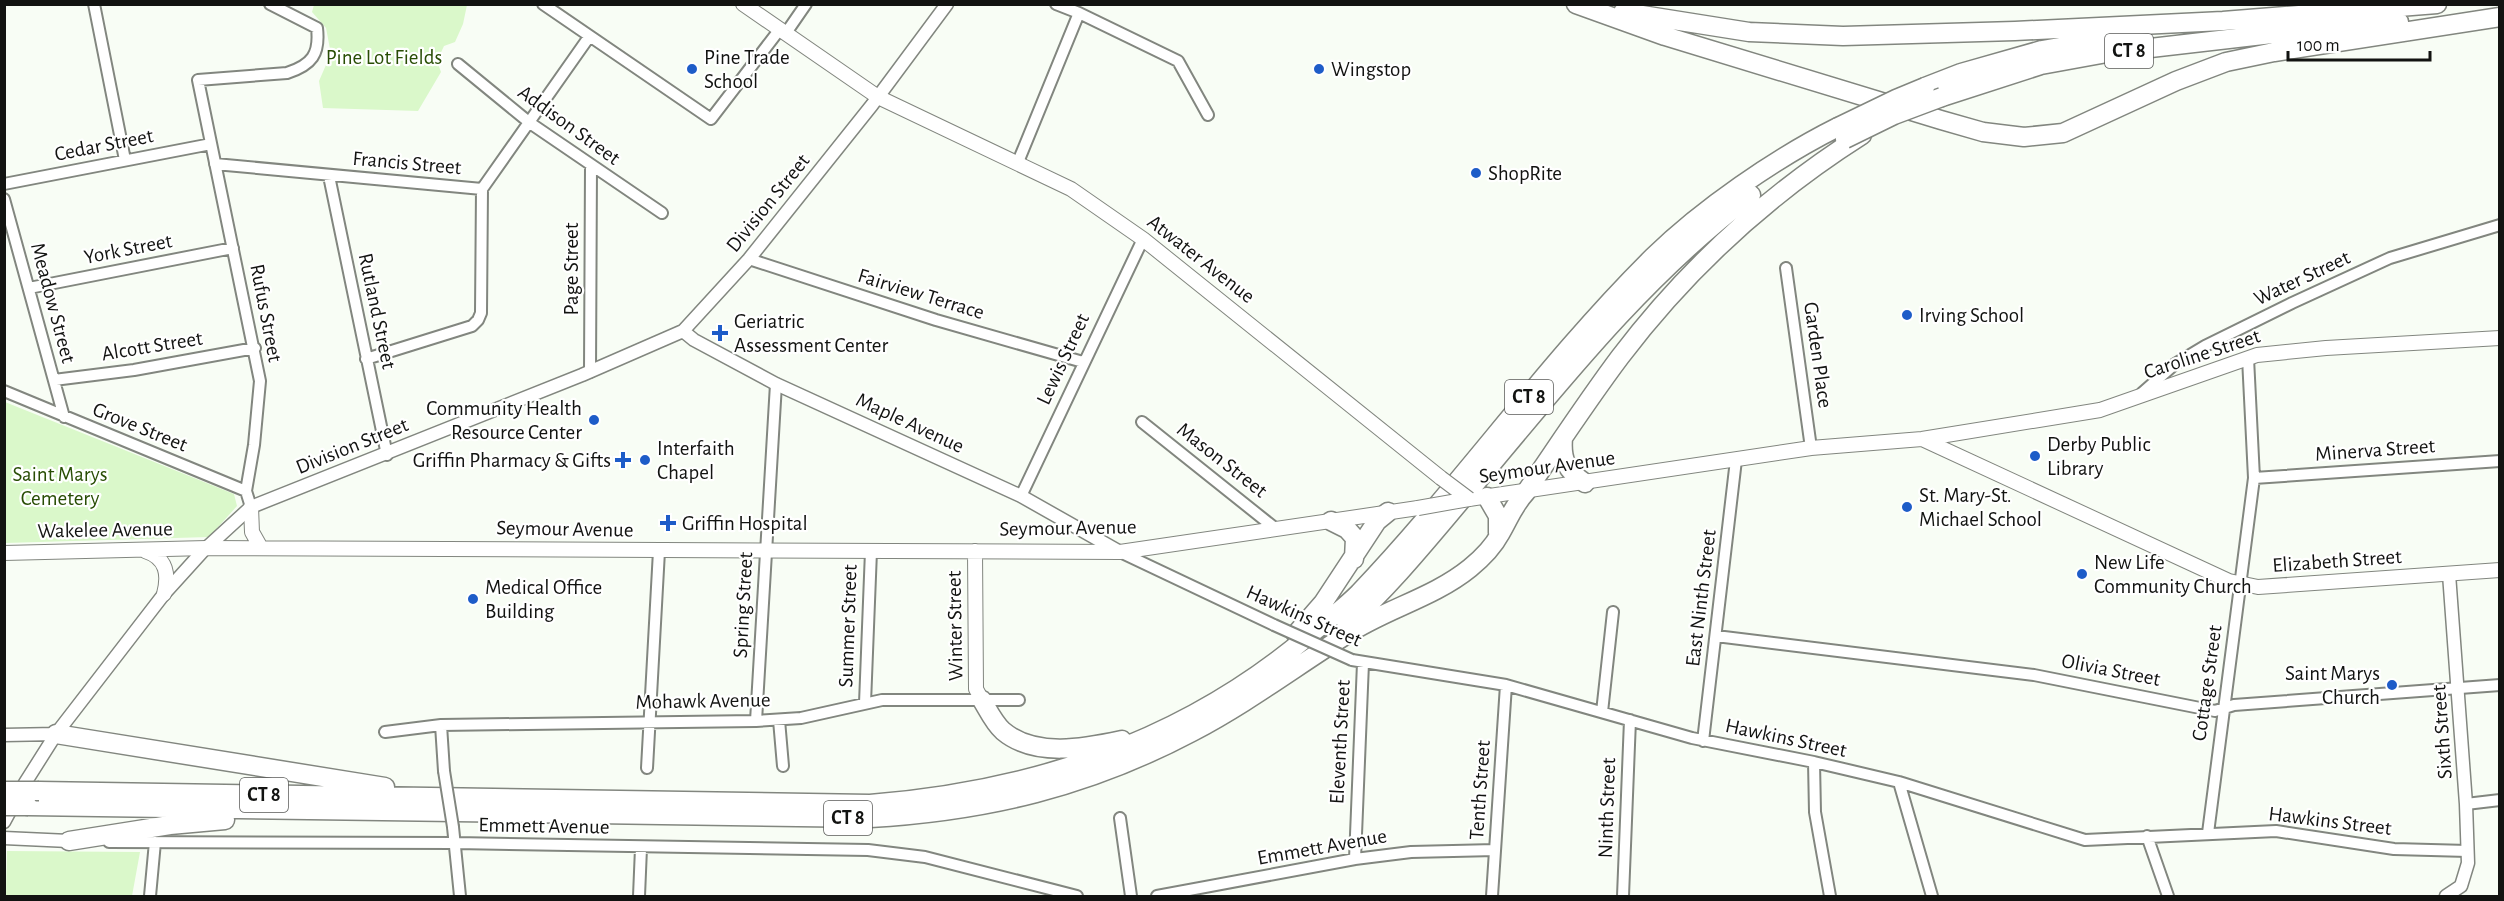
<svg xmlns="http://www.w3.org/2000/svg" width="2504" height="901" font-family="'Alegreya Sans',sans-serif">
<rect width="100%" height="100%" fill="#f8fdf5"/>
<path fill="#daf8ca" d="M 314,5 L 314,4 L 467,5 L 463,24 L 455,42 L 444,46 L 437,61 L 441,72 L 418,111 L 323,108 L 319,81 L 329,58 L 330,49 L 326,28 L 312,12 Z
M 5,402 L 234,494 L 237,506 L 209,537 L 5,543 Z
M 7,851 L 140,852 L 132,896 L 6,896 Z"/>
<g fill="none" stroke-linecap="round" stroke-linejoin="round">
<defs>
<path id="minor" d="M 94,4 L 125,160
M 543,4 L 711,119 L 780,29
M 1056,4 L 1079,13 L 1178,61 L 1208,115
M 786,33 L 806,4
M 458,64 L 530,123 L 662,213
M 1018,162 L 1079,13
M 215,164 L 482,189
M 329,176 L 387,455
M 4,184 L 211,144
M 482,189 L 589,37
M 4,199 L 64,417
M 749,259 L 936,320 L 1083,362
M 1786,268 L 1811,448
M 29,288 L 233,248
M 366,359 L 472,326 L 478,320 L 481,313 L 482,189
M 590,372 L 591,166
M 54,380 L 134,370 L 255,348
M 4,391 L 246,491 L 251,507
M 2142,393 L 2175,364 L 2205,346 L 2292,303 L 2390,258 L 2500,225
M 1142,422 L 1276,529
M 2254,478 L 2500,461
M 246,491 L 254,445 L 260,381 L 198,80 L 287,73 C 312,65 320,54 317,28 L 270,4
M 1021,496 L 1143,239
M 1120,552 L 1274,625
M 1716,636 L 2034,675 L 2215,711 L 2234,705 L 2500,685
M 1352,660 L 1506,685 L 1692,738 L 1814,762 L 1899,782 L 2085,840 L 2276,831 L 2394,849 L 2468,851
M 865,703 L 871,551
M 1602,712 L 1613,612
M 779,720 L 783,766
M 756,721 L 776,384
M 441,725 L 444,771
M 385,732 L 441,725 L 756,721 L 801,718 L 882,700 L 1019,700
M 1703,741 L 1736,460
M 1814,762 L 1815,812 L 1830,896
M 647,768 L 659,551
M 1899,782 L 1932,896
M 2466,804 L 2500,800
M 1120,818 L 1131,896
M 453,827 L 460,896
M 2208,833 L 2254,478 L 2248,358
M 2147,836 L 2168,896
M 109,842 L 456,843 L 868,850 L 925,857 L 1077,896
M 1355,859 L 1363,663
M 150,896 L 155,842
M 639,896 L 641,848
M 1157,896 L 1355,859 L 1411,852 L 1495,850
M 1492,896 L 1506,685
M 1623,896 L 1630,720"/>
<path id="tertiary" d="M 683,331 L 694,340 L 776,384 L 1021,496 L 1120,552
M 4,735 L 56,734
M 4,822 L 25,783 L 56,734 L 164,594 L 203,551 L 251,507 L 582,375 L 683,331 L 749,259 L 872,105 L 947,4
M 4,838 L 69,841
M 2446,896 L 2461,886 L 2468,863 L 2466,804 L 2449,574"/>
<path id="secondary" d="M 743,4 L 878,97 L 1071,189 L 1143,239 L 1441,478
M 1922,439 L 2229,581 L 2258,587 L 2500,570
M 1469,499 L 1811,448 L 1922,439 L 2100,410 L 2257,355 L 2326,348 L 2500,338
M 251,507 L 252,532 L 261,548
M 145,551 C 167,558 169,575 164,594
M 975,551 L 976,689 L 982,700
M 4,553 L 207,548 L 1120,552 L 1418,508"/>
<path id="motorway" d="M 1576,4 L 1665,36 L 1941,120 L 1983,132 L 2024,137 L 2063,133 L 2176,81 L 2226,62 L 2274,52 L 2500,17
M 1623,12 L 1749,32 L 1843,36 L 2015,31 L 2223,21 L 2437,4
M 1925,87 L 1961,73 L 2042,50 L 2123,36
M 1942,97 L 2041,65 L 2107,53 L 2359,24 L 2399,22
M 1563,438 C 1561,460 1567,471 1585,483
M 1487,497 L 1498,516 L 1498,533
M 1331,521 L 1347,529 L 1355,538 L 1354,559
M 1346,626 C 1394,583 1433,533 1475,484 C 1562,380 1642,278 1751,195
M 1296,634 L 1323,603 L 1377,521 L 1388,512
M 982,700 C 988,710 994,723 1003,731 C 1035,758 1085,748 1122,740
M 56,734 L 385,787
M 39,791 L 870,804 C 1032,791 1181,743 1307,637 C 1324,623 1343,609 1359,593 C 1461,486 1547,362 1653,257 C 1702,209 1776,158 1838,127
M 28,806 L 870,818 C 987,811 1088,787 1192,732 C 1246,704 1295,667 1346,635 C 1385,609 1433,598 1470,568 C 1481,559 1493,547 1500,534 C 1509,519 1513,506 1526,492 C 1557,447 1587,401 1620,357 C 1686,270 1769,194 1862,135
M 69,841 L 170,825 L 225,820"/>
</defs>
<use href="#minor" stroke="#82867f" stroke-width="14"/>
<use href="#tertiary" stroke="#82867f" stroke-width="15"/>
<use href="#secondary" stroke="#82867f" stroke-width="16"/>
<use href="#motorway" stroke="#82867f" stroke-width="21"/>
<use href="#minor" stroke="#fff" stroke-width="10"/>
<use href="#tertiary" stroke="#fff" stroke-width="12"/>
<use href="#secondary" stroke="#fff" stroke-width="14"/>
<use href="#motorway" stroke="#fff" stroke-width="18"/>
<defs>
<path id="minor-bridge" d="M 1274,625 L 1352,660
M 444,771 L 453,827"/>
<path id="secondary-bridge" d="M 1441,478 L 1469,499
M 1418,508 L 1469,499"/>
<path id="motorway-bridge" d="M 1838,127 L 1896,99 L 1925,87
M 1845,139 L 1894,115 L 1942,97
M 6,791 L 39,791
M 4,806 L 28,806"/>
</defs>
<use href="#minor-bridge" stroke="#82867f" stroke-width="14" stroke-linecap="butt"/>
<use href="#secondary-bridge" stroke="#82867f" stroke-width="16" stroke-linecap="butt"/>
<use href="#motorway-bridge" stroke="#82867f" stroke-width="21" stroke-linecap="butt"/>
<use href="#minor-bridge" stroke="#fff" stroke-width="10"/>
<use href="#secondary-bridge" stroke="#fff" stroke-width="14"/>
<use href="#motorway-bridge" stroke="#fff" stroke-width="18"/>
</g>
<g fill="#1e5cc8" stroke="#fff" stroke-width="2">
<circle cx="692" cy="69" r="6"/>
<circle cx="1319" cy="69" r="6"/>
<circle cx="1476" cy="173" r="6"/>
<circle cx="1907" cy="315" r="6"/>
<path d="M717 324h6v6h6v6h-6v6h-6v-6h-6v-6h6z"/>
<circle cx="594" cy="420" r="6"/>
<circle cx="2035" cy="456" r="6"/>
<path d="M620 451h6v6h6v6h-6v6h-6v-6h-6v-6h6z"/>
<circle cx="645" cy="460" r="6"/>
<circle cx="1907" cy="507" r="6"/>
<path d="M665 514h6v6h6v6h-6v6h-6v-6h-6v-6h6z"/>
<circle cx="2082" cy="574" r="6"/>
<circle cx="473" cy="599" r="6"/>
<circle cx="2392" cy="685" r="6"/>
</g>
<g text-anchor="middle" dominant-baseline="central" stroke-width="4.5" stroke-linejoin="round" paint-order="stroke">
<g fill="#fff" stroke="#595a58" stroke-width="1.5">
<rect x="2105" y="34" width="48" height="34" rx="4.5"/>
<rect x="1505" y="380" width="48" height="34" rx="4.5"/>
<rect x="240" y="778" width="48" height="34" rx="4.5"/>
<rect x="824" y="801" width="48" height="34" rx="4.5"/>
</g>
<g font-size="20" font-weight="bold" fill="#121311">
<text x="2129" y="51">CT 8</text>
<text x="1529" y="397">CT 8</text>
<text x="264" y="795">CT 8</text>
<text x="848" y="818">CT 8</text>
</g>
<g font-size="21" fill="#284d04" stroke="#fff">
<text x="384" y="57">Pine Lot Fields</text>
<text x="60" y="474">Saint Marys<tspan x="60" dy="24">Cemetery</tspan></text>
</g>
<g font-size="21" fill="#121311" stroke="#fff" text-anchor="start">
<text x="704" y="57">Pine Trade<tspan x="704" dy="24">School</tspan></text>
<text x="1331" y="69">Wingstop</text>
<text x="1488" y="173">ShopRite</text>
<text x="1919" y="315">Irving School</text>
<text x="734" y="321">Geriatric<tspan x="734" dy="24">Assessment Center</tspan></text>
<text x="582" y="408" text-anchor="end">Community Health<tspan x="582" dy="24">Resource Center</tspan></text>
<text x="2047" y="444">Derby Public<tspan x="2047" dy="24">Library</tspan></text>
<text x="657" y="448">Interfaith<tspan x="657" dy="24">Chapel</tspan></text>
<text x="611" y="460" text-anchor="end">Griffin Pharmacy &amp; Gifts</text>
<text x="1919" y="495">St. Mary-St.<tspan x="1919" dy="24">Michael School</tspan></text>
<text x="682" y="523">Griffin Hospital</text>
<text x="2094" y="562">New Life<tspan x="2094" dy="24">Community Church</tspan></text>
<text x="485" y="587">Medical Office<tspan x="485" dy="24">Building</tspan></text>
<text x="2380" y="673" text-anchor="end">Saint Marys<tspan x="2380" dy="24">Church</tspan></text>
</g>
<g font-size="21" fill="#121311" stroke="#fff">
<text transform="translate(569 125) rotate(36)">Addison Street</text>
<text transform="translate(104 145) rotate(-11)">Cedar Street</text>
<text transform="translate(407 163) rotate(5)">Francis Street</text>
<text transform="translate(768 203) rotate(-51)">Division Street</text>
<text transform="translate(128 249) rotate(-11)">York Street</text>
<text transform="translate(1201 259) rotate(38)">Atwater Avenue</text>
<text transform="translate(571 269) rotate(-90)">Page Street</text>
<text transform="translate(2302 278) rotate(-25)">Water Street</text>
<text transform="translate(921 294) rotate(17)">Fairview Terrace</text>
<text transform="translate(53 303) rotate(75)">Meadow Street</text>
<text transform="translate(377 311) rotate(78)">Rutland Street</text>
<text transform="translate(266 313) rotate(79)">Rufus Street</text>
<text transform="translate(152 346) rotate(-9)">Alcott Street</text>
<text transform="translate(2202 354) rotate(-18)">Caroline Street</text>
<text transform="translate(1818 355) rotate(82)">Garden Place</text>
<text transform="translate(1063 359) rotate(-65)">Lewis Street</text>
<text transform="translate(910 423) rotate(25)">Maple Avenue</text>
<text transform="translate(140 427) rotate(22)">Grove Street</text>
<text transform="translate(352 446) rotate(-22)">Division Street</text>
<text transform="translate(2375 450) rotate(-4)">Minerva Street</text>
<text transform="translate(1222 460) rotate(38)">Mason Street</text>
<text transform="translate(1547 467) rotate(-8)">Seymour Avenue</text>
<text transform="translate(1068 528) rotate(-1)">Seymour Avenue</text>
<text transform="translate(565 529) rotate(1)">Seymour Avenue</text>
<text transform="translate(105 530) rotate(-1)">Wakelee Avenue</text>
<text transform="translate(2337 561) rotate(-4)">Elizabeth Street</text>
<text transform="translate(1701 598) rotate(-83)">East Ninth Street</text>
<text transform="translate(743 605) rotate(-87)">Spring Street</text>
<text transform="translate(1304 616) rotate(24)">Hawkins Street</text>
<text transform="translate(848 626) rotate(-88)">Summer Street</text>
<text transform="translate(955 626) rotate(-91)">Winter Street</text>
<text transform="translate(2111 670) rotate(11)">Olivia Street</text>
<text transform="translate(2207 683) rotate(-82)">Cottage Street</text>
<text transform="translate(703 701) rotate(-1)">Mohawk Avenue</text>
<text transform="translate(2442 732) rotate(-94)">Sixth Street</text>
<text transform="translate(1786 738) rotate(12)">Hawkins Street</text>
<text transform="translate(1340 742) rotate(-87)">Eleventh Street</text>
<text transform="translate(1480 790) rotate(-86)">Tenth Street</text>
<text transform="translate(1607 808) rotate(-88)">Ninth Street</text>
<text transform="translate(2330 821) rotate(7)">Hawkins Street</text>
<text transform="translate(544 826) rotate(1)">Emmett Avenue</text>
<text transform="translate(1322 847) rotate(-10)">Emmett Avenue</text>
</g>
</g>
<rect width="2504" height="901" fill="none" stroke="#121311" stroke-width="12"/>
<path d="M2288 51v9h142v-9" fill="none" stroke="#121311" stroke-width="3"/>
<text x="2297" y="51" font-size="18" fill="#121311" stroke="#ffffff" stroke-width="4.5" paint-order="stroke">100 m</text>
</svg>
